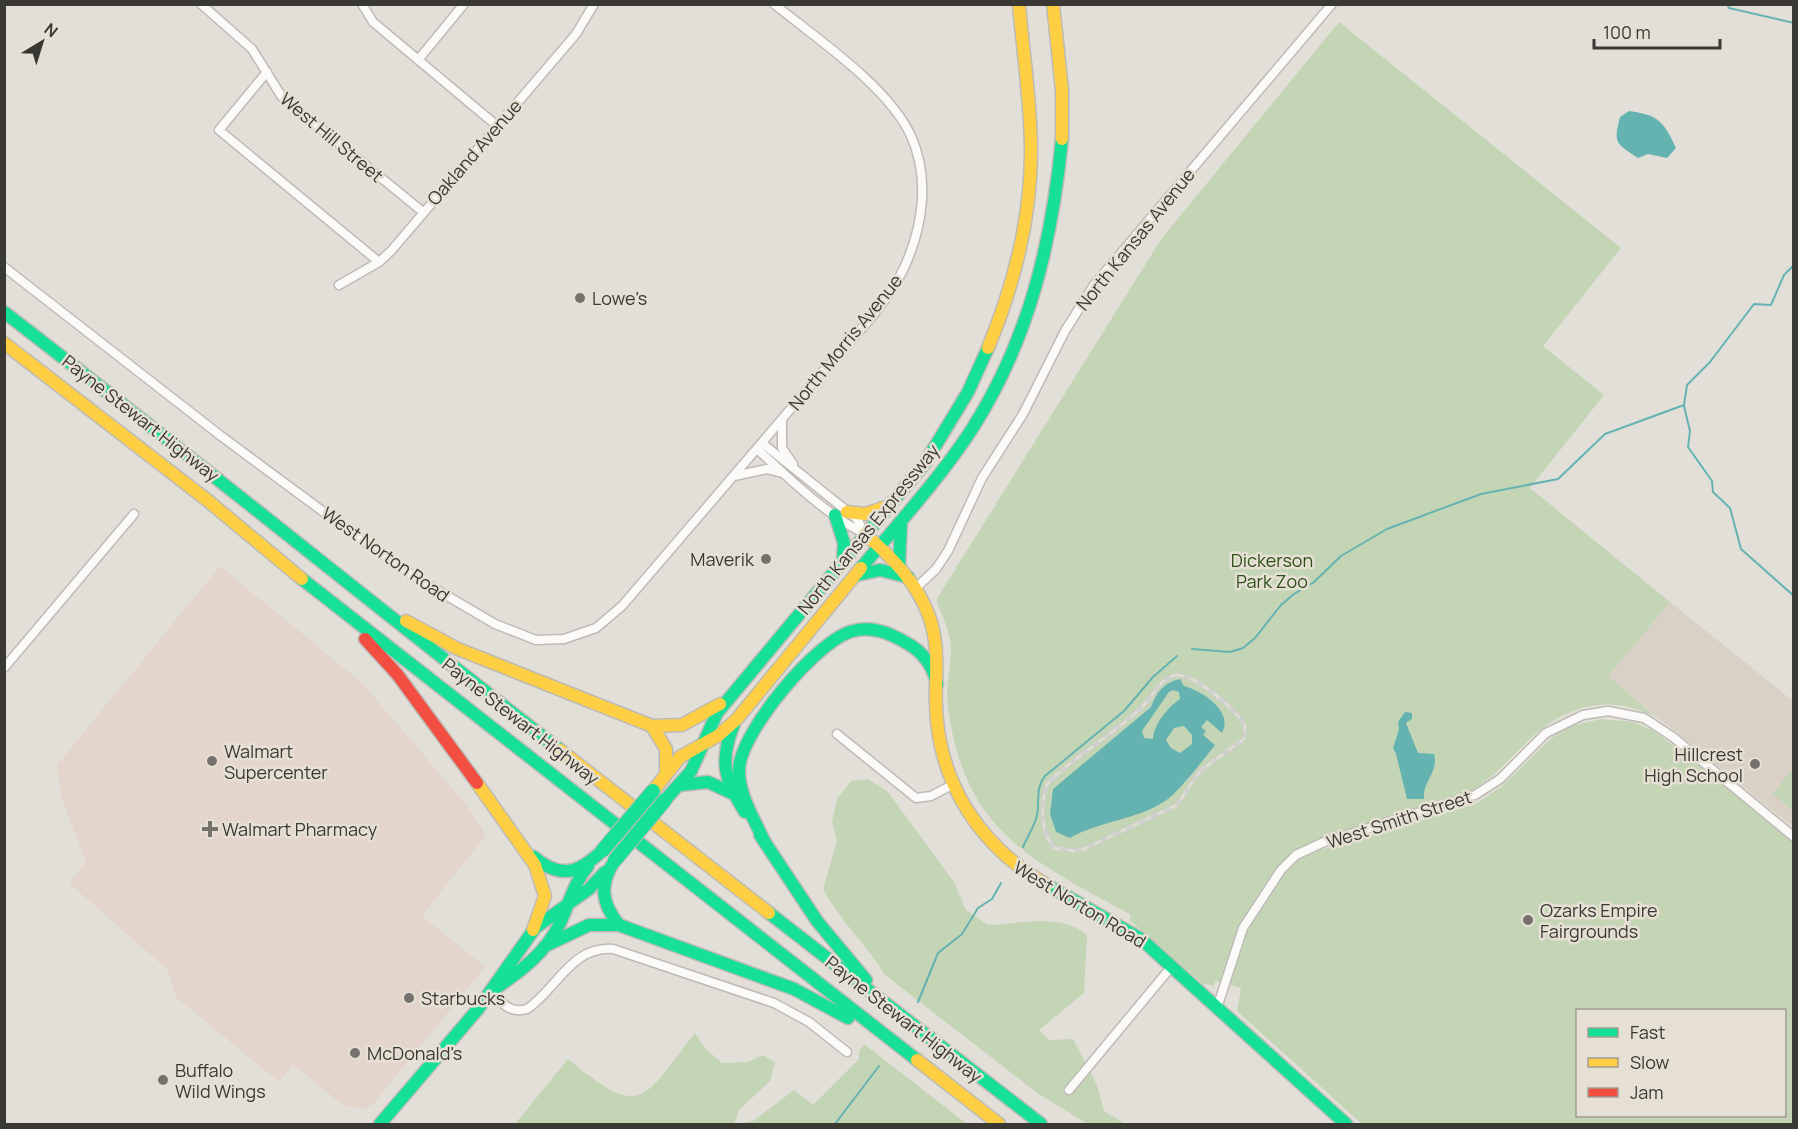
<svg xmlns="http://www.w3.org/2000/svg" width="1798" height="1129" font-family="Manrope,sans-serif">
<rect width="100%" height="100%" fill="#e2dfd8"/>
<path fill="#e3d4cc" d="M 220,566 L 363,684 L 467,806 L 486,835 L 422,916 L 485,967 L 373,1104 L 364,1109 L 349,1107 L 339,1102 L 293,1064 L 279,1082 L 176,997 L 168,970 L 69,883 L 86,862 L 61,797 L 57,765 Z"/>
<path fill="#d9d1c5" d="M 1670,602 L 1793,701 L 1793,827 L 1607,676 Z"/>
<path fill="#c4d5b6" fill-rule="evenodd" d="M 1339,22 L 1621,248 L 1543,346 L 1604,395 L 1530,488 L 1670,602 L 1608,676 L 1656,717 C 1605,692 1562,706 1523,746 C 1504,764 1490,781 1466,793 L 1321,839 L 1310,853 L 1476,804 L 1502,786 L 1553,737 L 1567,727 L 1601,719 L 1633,722 L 1652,730 L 1688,756 L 1793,843 L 1793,1124 L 1362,1124 L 1237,1011 L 1241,988 L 1216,981 L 1213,986 L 1202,983 L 1129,920 L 1131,916 L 1128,913 C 1030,860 964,830 948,707 C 945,687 951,668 951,648 C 950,631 942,615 936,600 L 1162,238 ZM 1578,1010 L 1784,1010 L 1784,1116 L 1578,1116 Z
M 1793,768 L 1793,811 L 1773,794 Z
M 868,779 L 888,792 L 954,882 L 966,910 L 988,925 C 1021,924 1060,912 1087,935 L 1084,993 L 1039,1030 L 1049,1040 L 1073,1039 L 1097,1085 L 1104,1111 L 1125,1124 L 1088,1124 L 1040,1095 L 885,975 C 866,944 840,921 823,889 L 837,841 L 832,822 L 837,799 L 851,781 Z
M 695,1033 L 706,1049 L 722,1063 L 748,1062 L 763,1055 L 775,1062 L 770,1081 L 739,1110 L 734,1124 L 753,1121 L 794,1090 L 813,1105 L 859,1059 L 859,1051 L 864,1044 L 967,1124 L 515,1124 L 568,1059 C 643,1121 642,1100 695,1033 Z"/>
<path fill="#65b3b1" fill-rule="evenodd" d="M 1629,111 C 1659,115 1664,122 1676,148 L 1667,158 L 1648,154 L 1638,158 C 1616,143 1613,144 1620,117 Z
M 1180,679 L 1184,686 C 1202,691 1234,711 1222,733 L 1207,720 L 1201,727 L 1206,731 L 1203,735 L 1215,745 C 1204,759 1179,792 1165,801 C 1137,820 1099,821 1070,838 L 1056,832 L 1050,814 L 1053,789 L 1151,707 C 1156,693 1164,682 1180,679 ZM 1173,690 L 1179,692 L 1180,699 C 1168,707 1154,724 1153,739 L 1144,738 L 1142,731 L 1169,692 ZM 1184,726 L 1192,735 L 1192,744 L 1180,753 L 1171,748 L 1166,740 L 1174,728 Z
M 1405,712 L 1412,713 L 1412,719 L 1406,723 L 1418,753 L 1434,754 C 1439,772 1422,782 1424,799 L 1407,799 L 1396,754 L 1393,748 L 1399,729 L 1398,722 Z"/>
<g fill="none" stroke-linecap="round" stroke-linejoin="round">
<path stroke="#65b3b1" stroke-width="2" d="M 1727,4 L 1729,8 L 1794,23
M 1684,406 L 1690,431 L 1688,447 L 1712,481 L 1713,492 L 1730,508 L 1741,549 L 1794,596
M 1192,649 L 1230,652 L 1243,648 L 1255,638 L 1281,605 L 1294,594 L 1314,582 L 1341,556 L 1387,529 L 1481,494 L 1558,479 L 1605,434 L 1684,405 L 1687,385 L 1710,362 L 1754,304 L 1771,305 L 1784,275 L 1794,265
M 1023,847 C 1027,838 1033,828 1036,819 C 1041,804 1034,790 1045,776 L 1124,711 L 1153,677 L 1177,656
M 918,1002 L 938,953 L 962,934 L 978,908 L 992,899 L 1001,883
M 835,1124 L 879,1066"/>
<defs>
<path id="street" d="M 201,4 L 252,49 L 282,97 L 423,212
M 362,4 L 373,22 L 496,125
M 418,60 L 464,4
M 267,72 L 219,130 L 379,262
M 4,267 L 221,436 L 352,533 L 415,577 L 495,624 L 536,640 L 564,639 L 596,628 L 622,606 C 687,530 752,455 817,378 C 846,345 886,307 904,268 C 923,227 930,178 911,136 C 889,87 816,38 774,4
M 339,285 L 379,262 L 391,251 L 576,34 L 594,4
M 782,421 L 782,448 L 793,464
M 762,443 L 857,519 L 865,534
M 757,449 C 790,479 825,514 865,534
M 734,476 L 767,469 L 782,473
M 916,588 L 936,569 L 948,551 L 982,478 L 1023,414 L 1065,331 L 1094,285 L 1332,4
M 4,668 L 134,514
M 837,734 L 916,798 L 931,796 L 952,785
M 492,991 C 502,1003 509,1014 527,1009 C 557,989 571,946 613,949 L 774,1003 L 809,1022 L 847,1052
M 1217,1008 L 1243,928 L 1281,870 L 1296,855 L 1324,842 L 1475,795 L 1500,779 L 1546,733 L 1583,715 L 1608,711 L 1644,718 L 1673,737 L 1794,837
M 1069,1090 L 1172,966"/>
<path id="fast" d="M 4,312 C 191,456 374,605 560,750
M 835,515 L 844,543 L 843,560
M 899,566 L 901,523
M 861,568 C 899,523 940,478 972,429 C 1029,340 1052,242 1062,139
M 857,575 L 880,570 L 908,577
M 302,579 L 917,1060
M 734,724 C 719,761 724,779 745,812
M 680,785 L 708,782 L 734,794
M 665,800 L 691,771 L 717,713 L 925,463 L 968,392 L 988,348
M 760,835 L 817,921 L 866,980
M 765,843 C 755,820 739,796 739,771 C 738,734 818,639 853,631 C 873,626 889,633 905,642 C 922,651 933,665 937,684
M 534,857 C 561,880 579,873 603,850
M 615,860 C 599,884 601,903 619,925
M 1047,885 L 1141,939 L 1346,1124
M 769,913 L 1041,1124
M 545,946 L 589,925 L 619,925 L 794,989 L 848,1018
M 496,988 C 521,971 546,952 559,925 C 569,905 573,884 588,866
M 380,1124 L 478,1009 L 535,928 L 589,889 L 605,872"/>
<path id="slow" d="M 1053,4 L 1062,90 L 1062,139
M 4,343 L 207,500 L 302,579
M 988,348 C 1014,285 1031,220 1031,151 C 1031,102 1023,53 1019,4
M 847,512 L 865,514 L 886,507
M 865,534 C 892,557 917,583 929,616 C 940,646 935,677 936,707 C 939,785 981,847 1047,885
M 406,621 L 458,649 L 652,726 L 682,725 L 720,704
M 652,726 L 666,749 L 666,774
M 560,750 L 769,913
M 477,783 L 535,865 L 545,896 L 533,930
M 653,791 L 680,757 L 719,735 L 737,719 L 861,568
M 917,1060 L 999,1124"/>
<path id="jam" d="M 365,639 L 397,674 L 477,783"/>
</defs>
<use href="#street" stroke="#bebbb6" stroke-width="11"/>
<use href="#fast" stroke="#bebbb6" stroke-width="15"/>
<use href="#slow" stroke="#bebbb6" stroke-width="15"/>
<use href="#jam" stroke="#bebbb6" stroke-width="15"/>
<use href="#street" stroke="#fbfaf9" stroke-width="8"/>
<use href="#fast" stroke="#16e098" stroke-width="12"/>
<use href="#slow" stroke="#ffcf43" stroke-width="12"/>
<use href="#jam" stroke="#f24e42" stroke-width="12"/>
<defs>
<path id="rail" d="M 1177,675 C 1197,676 1235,708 1245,726 L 1244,739 L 1200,771 L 1177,805 L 1084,849 L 1074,851 L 1054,848 C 1040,832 1040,801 1048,783 C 1076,755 1111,736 1140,709 C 1154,697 1157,679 1177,675 Z"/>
</defs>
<use href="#rail" stroke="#d0d0ce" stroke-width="4.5"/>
<use href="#rail" stroke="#e6e0d4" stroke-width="2" stroke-dasharray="7" stroke-linecap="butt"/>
<defs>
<path id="fast-bridge" d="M 603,850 L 653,791
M 615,860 L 665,800"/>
</defs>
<use href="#fast-bridge" stroke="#bebbb6" stroke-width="16" stroke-linecap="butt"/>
<use href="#fast-bridge" stroke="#16e098" stroke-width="14"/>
</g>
<g fill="#75726d" stroke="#e6e0d4" stroke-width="2">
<circle cx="580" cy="298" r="6"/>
<circle cx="766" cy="559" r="6"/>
<circle cx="212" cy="761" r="6"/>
<circle cx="1755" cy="764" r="6"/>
<path d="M207 820h6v6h6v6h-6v6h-6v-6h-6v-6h6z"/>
<circle cx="1528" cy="920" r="6"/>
<circle cx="409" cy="998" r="6"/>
<circle cx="355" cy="1053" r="6"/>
<circle cx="163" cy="1080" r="6"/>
</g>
<g text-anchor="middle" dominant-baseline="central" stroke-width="5" stroke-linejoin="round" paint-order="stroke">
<g font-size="18" fill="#3a3833" stroke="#e6e0d4">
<text transform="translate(332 137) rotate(40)">West Hill Street</text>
<text transform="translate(474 152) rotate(-49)">Oakland Avenue</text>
<text transform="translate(1135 239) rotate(-51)">North Kansas Avenue</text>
<text transform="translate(845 342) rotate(-51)">North Morris Avenue</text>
<text transform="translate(141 418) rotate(38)">Payne Stewart Highway</text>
<text transform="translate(868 529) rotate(-51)">North Kansas Expressway</text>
<text transform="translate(386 554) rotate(35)">West Norton Road</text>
<text transform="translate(521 721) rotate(38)">Payne Stewart Highway</text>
<text transform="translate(1399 819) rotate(-18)">West Smith Street</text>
<text transform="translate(1080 904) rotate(31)">West Norton Road</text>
<text transform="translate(904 1019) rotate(38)">Payne Stewart Highway</text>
</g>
<g font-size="18" fill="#3a3833" stroke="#e6e0d4" text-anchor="start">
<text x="592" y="298">Lowe's</text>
<text x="754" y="559" text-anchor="end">Maverik</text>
<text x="224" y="751">Walmart<tspan x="224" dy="21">Supercenter</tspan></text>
<text x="1743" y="754" text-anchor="end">Hillcrest<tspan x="1743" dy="21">High School</tspan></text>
<text x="222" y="829">Walmart Pharmacy</text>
<text x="1540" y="910">Ozarks Empire<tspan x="1540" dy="21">Fairgrounds</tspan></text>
<text x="421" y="998">Starbucks</text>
<text x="367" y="1053">McDonald's</text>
<text x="175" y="1070">Buffalo<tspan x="175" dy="21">Wild Wings</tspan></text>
</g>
<g font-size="18" fill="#2f5019" stroke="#e6e0d4">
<text x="1272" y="560">Dickerson<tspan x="1272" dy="21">Park Zoo</tspan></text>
</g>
</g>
<rect width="1798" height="1129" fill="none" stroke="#3a3833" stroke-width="12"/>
<rect x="1576" y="1009" width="210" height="108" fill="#e6e0d4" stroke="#a19d94" stroke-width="1.5"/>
<rect x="1588" y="1028" width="30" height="9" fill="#16e098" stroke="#a19d94" stroke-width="1.5"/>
<text x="1630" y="1039" font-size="18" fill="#3a3833">Fast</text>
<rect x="1588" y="1058" width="30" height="9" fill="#ffcf43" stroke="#a19d94" stroke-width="1.5"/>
<text x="1630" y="1069" font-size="18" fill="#3a3833">Slow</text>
<rect x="1588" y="1088" width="30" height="9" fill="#f24e42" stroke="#a19d94" stroke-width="1.5"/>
<text x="1630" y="1099" font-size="18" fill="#3a3833">Jam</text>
<g transform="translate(42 42) rotate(38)" stroke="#e6e0d4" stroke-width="4.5" paint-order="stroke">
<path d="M0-4.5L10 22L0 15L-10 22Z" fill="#3a3833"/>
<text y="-9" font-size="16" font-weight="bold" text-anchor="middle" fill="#3a3833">N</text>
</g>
<path d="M1594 39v9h126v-9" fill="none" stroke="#3a3833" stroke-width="3"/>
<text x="1603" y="39" font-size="18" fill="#3a3833" stroke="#e6e0d4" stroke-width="4.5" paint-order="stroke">100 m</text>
</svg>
